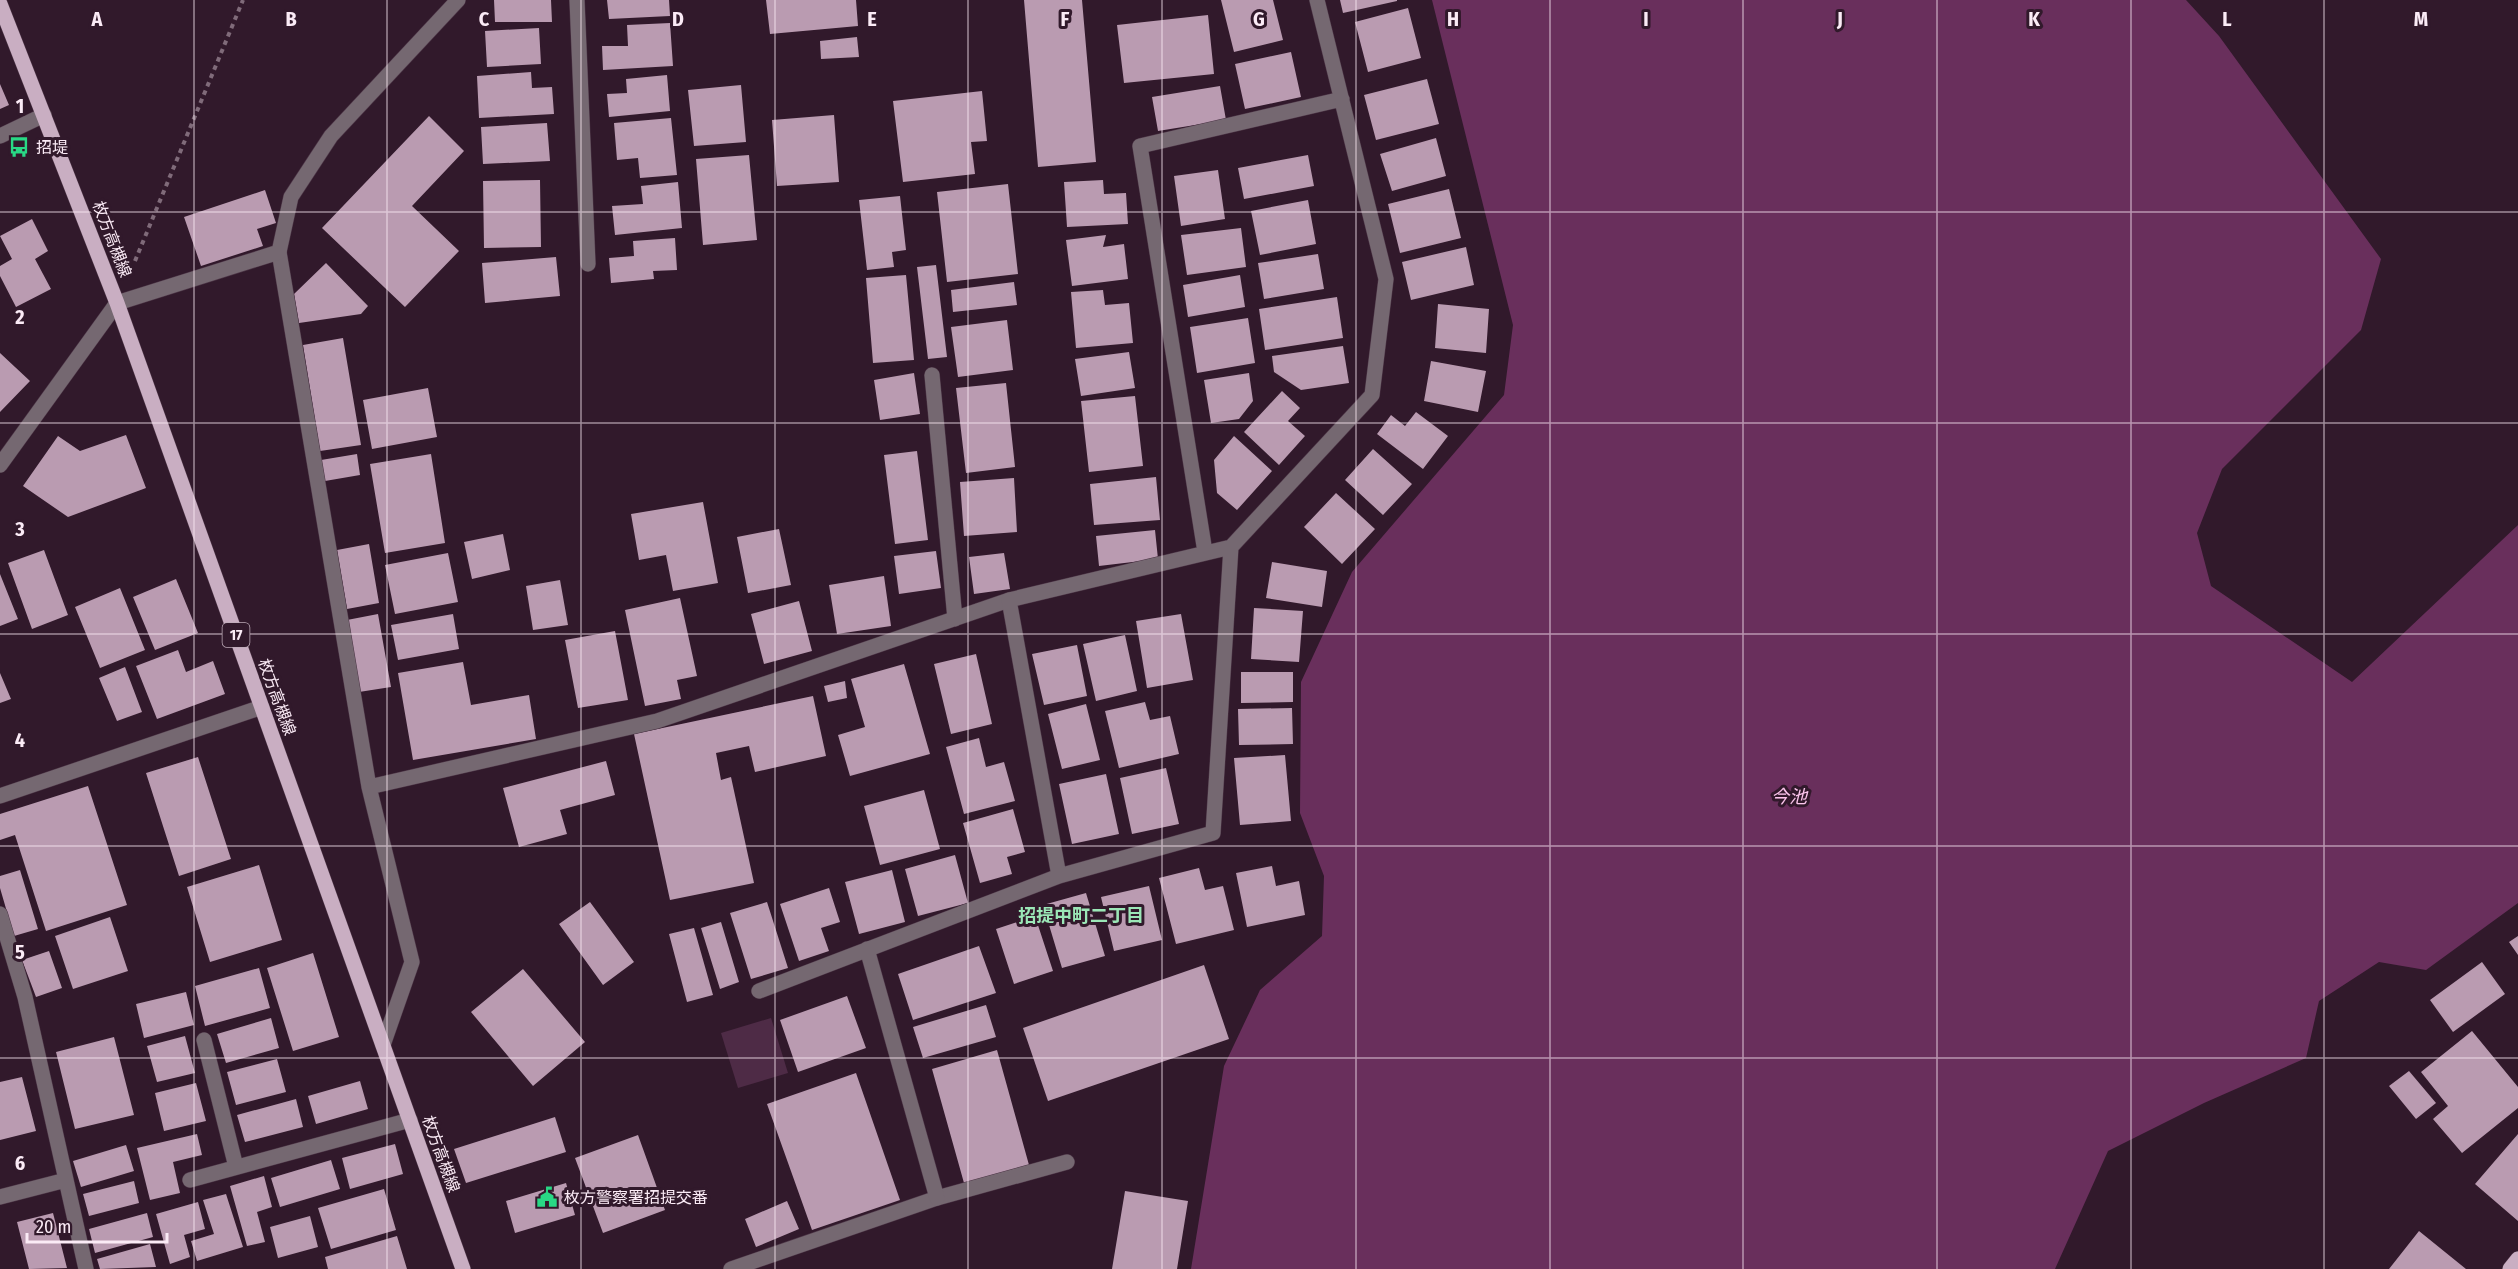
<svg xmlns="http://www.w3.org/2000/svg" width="2518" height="1269" viewBox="0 0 2518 1269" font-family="'Fira Sans Condensed','Noto Sans JP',sans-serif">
<rect width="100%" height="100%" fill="#31192b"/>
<path fill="#4e2b46" d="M771,1018L788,1073L738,1088L721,1033Z"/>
<path fill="#692f5c" d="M1432,0H2186L2219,36L2381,259L2361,330L2222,469L2197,533L2211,586L2352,682L2518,525V903L2426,970L2379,962L2319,1001L2306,1058L2204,1103L2108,1151L2055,1269H1191L1224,1066L1260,990L1322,936L1324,876L1300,813L1301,682L1352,572L1504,395L1513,325Z"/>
<path fill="#ba9bb1" d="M494,0H551L552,22H495Z
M607,0H669L670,16L609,19Z
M766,0H856L858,26L770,34Z
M1024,0H1082L1096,162L1038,167Z
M1221,0H1273L1283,40L1234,52Z
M1340,0H1397V1L1343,13Z
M1408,8L1421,58L1368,72L1355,22Z
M1208,15L1214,74L1124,83L1117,25Z
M670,23L673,66L603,70L602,46H628L627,25Z
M539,28L541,64L487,67L485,31Z
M857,37L859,57L821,59L820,41Z
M1291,52L1301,97L1245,109L1235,64Z
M531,72L532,88L552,87L554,114L479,118L477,76Z
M667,75L670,111L609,117L607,94L627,93L626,79Z
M1427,79L1439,124L1376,140L1364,95Z
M0,84L9,105L0,109Z
M741,85L746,142L694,146L688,90Z
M1220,86L1226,120L1158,131L1152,97Z
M982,91L987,141L971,142L975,174L903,182L893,101Z
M834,115L839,182L777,186L772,120Z
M429,116L464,151L412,206L459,251L405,307L322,228Z
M671,118L677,175L640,178L638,158L617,160L614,123Z
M547,123L550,161L483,164L481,127Z
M1436,138L1446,176L1392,191L1380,154Z
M749,155L757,240L703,245L696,159Z
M1308,155L1314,186L1244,199L1238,168Z
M1218,170L1225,219L1181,226L1174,176Z
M540,180L541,247L484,248L483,181Z
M1103,180L1104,194L1126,193L1128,224L1067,227L1064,182Z
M678,182L682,228L615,235L612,206L643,204L641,186Z
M1008,184L1018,274L947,282L937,192Z
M1449,189L1461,238L1400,253L1388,204Z
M265,190L276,223L257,229L263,246L201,266L184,217Z
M900,196L906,250L892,252L894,267L867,270L859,200Z
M1308,200L1316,244L1260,255L1251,211Z
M32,219L48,251L35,259L51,289L16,307L0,276V266L12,259L0,236Z
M1241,228L1246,267L1187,275L1181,235Z
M1106,235L1103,247L1124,244L1128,279L1072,286L1066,240Z
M675,238L677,270L653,271L654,279L611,283L609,258L634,256L633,241Z
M1466,247L1474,285L1411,300L1402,262Z
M1318,254L1324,289L1264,299L1258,263Z
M556,257L560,296L485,303L482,263Z
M326,263L368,306L361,314L299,323L294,294Z
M936,265L947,357L928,359L917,267Z
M906,275L914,360L873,363L866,278Z
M1240,275L1245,307L1188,317L1183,285Z
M1014,282L1017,305L953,312L951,290Z
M1103,290L1105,305L1129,303L1133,343L1076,348L1071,292Z
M1337,297L1343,338L1265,350L1259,309Z
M1438,304L1489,309L1486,353L1435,348Z
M1248,318L1255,363L1197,373L1190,327Z
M1007,320L1013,370L958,377L951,327Z
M343,338L361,445L320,451L303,345Z
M1343,346L1349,383L1301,390L1274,372L1272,356Z
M1129,352L1135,388L1081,396L1075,359Z
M0,353L30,381L0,412Z
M1431,361L1486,371L1478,412L1424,401Z
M914,373L920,414L880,420L874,380Z
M1249,373L1253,401L1239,419L1211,423L1204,380Z
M1006,383L1015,467L966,473L956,388Z
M428,388L437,437L372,449L363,400Z
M1282,391L1300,408L1288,421L1305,436L1279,465L1244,432Z
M1135,396L1143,466L1089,472L1081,401Z
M1416,412L1448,436L1423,469L1377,434L1391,415L1405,426Z
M126,435L146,488L68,517L23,486L58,436L80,451Z
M1234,436L1272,471L1237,510L1217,493L1214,460Z
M1373,449L1412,484L1383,515L1345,480Z
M917,451L928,540L895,544L884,455Z
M357,454L360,475L325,481L321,460Z
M431,454L445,543L385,553L370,464Z
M1156,477L1160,520L1094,525L1090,484Z
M1014,478L1017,532L964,536L960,482Z
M1336,493L1375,529L1342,564L1304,527Z
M703,502L718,583L673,591L666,555L639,560L631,514Z
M779,529L791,585L748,593L737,537Z
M1155,530L1158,559L1099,566L1096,536Z
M503,534L510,570L472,579L464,542Z
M369,544L379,603L347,609L337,550Z
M44,550L68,615L32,629L8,563Z
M936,551L941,588L899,594L894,556Z
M448,553L458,602L395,614L385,565Z
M1004,553L1010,589L974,594L969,557Z
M1272,562L1327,571L1322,607L1266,598Z
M0,574L18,619L0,626Z
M884,576L891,626L837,634L829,585Z
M176,579L198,633L155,650L133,597Z
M560,580L568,625L533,630L526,586Z
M120,588L145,650L100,668L75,607Z
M680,598L697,676L677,680L681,699L645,706L625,610Z
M799,601L812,651L764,664L751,614Z
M1254,608L1303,611L1299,662L1251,659Z
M378,614L391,687L359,692L347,620Z
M453,614L459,649L398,660L391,625Z
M1181,614L1193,680L1147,688L1136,621Z
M615,631L628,700L578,708L565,640Z
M1125,635L1137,691L1096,701L1083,644Z
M1077,645L1087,696L1044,705L1032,654Z
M178,650L186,672L213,661L225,694L157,719L136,666Z
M976,654L992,724L951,734L934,664Z
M463,662L471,705L529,695L536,739L413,760L398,673Z
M904,664L930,754L850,776L838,735L865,727L851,679Z
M125,667L142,712L117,721L99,678Z
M1241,672H1293V702L1241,703Z
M0,673L11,699L0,703Z
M845,681L847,698L828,702L824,686Z
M813,696L826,756L755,772L749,746L716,753L721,780L731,777L754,883L670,900L634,734Z
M1145,702L1150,720L1170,716L1179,754L1119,768L1105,711Z
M1086,704L1100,760L1062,769L1048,714Z
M1292,708L1293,744L1239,745L1238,709Z
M979,738L986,767L1004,762L1015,801L964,814L946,747Z
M1285,755L1291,821L1240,825L1234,758Z
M198,757L231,859L179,876L146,773Z
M606,761L615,795L560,810L567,834L519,847L503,788Z
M1166,768L1179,824L1132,834L1120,778Z
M1106,774L1119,834L1072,844L1059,784Z
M88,786L127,905L46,931L15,835L0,840V814Z
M924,790L940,849L880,865L864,806Z
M1013,809L1025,852L1007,857L1012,874L980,883L963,823Z
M955,855L968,903L918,916L905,869Z
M259,865L282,940L210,962L187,887Z
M1272,866L1276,886L1299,881L1305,915L1247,927L1236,873Z
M1199,868L1205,890L1223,886L1234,930L1176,944L1159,878Z
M20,870L38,929L14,936L0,888V876Z
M892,870L905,922L859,934L845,882Z
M1149,886L1162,940L1114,951L1101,897Z
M829,888L840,922L821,928L829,951L799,961L780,904Z
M1086,893L1105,956L1062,968L1043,905Z
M590,902L634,962L603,985L559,924Z
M767,902L788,968L751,979L730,913Z
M1035,916L1053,971L1014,984L996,929Z
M110,917L128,971L73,989L55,936Z
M721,922L739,982L720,989L701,928Z
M694,928L713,995L687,1002L669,934Z
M2518,936V955L2509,942Z
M979,946L996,993L913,1020L898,974Z
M49,951L62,988L36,997L22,960Z
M313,953L339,1037L293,1051L267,968Z
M2482,962L2505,994L2453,1032L2430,1000Z
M1204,965L1229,1039L1048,1101L1023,1028Z
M259,968L270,1008L205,1026L195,986Z
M523,969L585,1042L533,1086L471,1012Z
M186,992L194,1025L144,1038L136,1004Z
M847,996L866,1048L798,1072L780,1020Z
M986,1005L996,1037L923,1058L913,1027Z
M271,1018L279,1048L226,1063L217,1034Z
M2472,1031L2518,1087V1108L2462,1153L2433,1119L2448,1106L2421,1072Z
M185,1036L195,1073L157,1082L147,1046Z
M114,1037L134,1115L75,1129L56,1052Z
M997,1050L1029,1165L964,1183L932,1069Z
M277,1059L286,1092L236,1105L227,1072Z
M2409,1071L2436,1103L2416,1119L2389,1086Z
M856,1073L900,1200L812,1230L767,1104Z
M22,1077L36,1131L0,1140V1082Z
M360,1081L368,1109L316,1124L308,1096Z
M196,1083L206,1121L164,1131L155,1093Z
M296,1099L303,1127L245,1142L237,1115Z
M555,1117L566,1152L466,1183L454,1149Z
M197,1134L202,1155L173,1162L180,1193L150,1200L137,1148Z
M2518,1134V1221L2475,1184Z
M638,1135L665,1210L603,1233L575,1158Z
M395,1144L403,1174L350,1189L342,1158Z
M126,1145L134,1171L81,1187L73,1161Z
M331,1160L340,1189L280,1207L271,1178Z
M264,1176L272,1207L257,1212L265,1242L247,1246L230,1186Z
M134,1181L139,1203L89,1216L83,1194Z
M566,1183L575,1215L515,1233L506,1201Z
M384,1189L396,1230L331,1249L318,1208Z
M1125,1191L1188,1201L1177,1269H1112Z
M226,1194L243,1247L197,1261L191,1241L214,1234L203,1200Z
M787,1201L799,1229L756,1247L745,1219Z
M198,1202L205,1229L184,1235L190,1257L170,1264L156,1214Z
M53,1213L67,1268L29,1269L17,1222Z
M147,1213L153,1237L95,1253L89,1229Z
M310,1216L318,1247L278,1258L270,1227Z
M2419,1231L2466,1269H2389Z
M397,1236L407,1269H328L325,1257Z
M150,1244L156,1267L100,1269L97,1259Z"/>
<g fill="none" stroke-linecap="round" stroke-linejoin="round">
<g stroke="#4d3647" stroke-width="16">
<path id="lane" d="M577,0L588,264
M0,136L44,115
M279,252L369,787L412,962L383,1045
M932,375L955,619
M369,787L657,721L1009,600
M0,796L262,707
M0,914L25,997L86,1269
M204,1040L236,1167
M190,1180L410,1120
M0,1197L66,1180
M731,1269L937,1198L1067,1162"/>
</g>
<g stroke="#4d3647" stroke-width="16">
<path id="street" d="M0,465L117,303L279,252L291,197L331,136L458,0
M1205,552L1140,146L1342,99
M1059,876L1009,600L1231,547
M867,949L937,1198
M759,991L1059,876L1213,833L1231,547L1372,395L1386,279L1317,0"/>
</g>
<g stroke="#4d3647" stroke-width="16">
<path id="primary" d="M0,4L117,303L463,1269
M2510,1269L2518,1259"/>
</g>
<path stroke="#806b7a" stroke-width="4" stroke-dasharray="4.5 4.5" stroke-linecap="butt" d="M135,261L243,0"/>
<use href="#lane" stroke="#756871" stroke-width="15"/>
<use href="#street" stroke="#756871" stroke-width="15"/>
<use href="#primary" stroke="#c9aec2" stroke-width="15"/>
</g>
<path fill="none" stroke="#fbebf6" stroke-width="1.5" stroke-opacity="0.55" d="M194,0V1269M387,0V1269M581,0V1269M775,0V1269M968,0V1269M1162,0V1269M1356,0V1269M1550,0V1269M1743,0V1269M1937,0V1269M2131,0V1269M2324,0V1269M0,212H2518M0,423H2518M0,634H2518M0,846H2518M0,1058H2518"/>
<defs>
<g id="bus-bare" transform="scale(1.62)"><path d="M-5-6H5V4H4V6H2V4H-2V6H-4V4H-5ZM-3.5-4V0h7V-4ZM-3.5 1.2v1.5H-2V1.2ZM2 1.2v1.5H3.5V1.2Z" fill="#29d885" stroke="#31192b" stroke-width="2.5" paint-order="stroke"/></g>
<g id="civic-bare" transform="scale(1.62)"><path d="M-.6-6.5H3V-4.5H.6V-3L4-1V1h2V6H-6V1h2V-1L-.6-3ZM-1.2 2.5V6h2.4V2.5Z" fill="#29d885" stroke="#31192b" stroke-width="2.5" paint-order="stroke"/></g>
</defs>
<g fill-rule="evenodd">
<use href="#bus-bare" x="19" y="147"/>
<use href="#civic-bare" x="547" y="1197"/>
</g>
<g text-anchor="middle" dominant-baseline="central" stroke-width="6" stroke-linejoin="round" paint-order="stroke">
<rect fill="#31192b" stroke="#beacb9" stroke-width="1.5" x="222.5" y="623" width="27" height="24" rx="4.5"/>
<g font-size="15" font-weight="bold" fill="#fbebf6">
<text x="236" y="635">17</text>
</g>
<g font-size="16" fill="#fbebf6" stroke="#31192b" text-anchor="start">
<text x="36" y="147">招堤</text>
<text x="564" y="1197">枚方警察署招提交番</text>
</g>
<g font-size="16" fill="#fbebf6" stroke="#31192b">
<text transform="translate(112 239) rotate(69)">枚方高槻線</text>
<text transform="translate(277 697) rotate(70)">枚方高槻線</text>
<text transform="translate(441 1154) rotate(70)">枚方高槻線</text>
</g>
<g font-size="18" font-style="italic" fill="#fcc5ed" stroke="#31192b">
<text x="1789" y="797">今池</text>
</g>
<g font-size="18" font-weight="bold" fill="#9be7b7" stroke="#31192b">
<text x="1081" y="916">招提中町二丁目</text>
</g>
</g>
<g font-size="20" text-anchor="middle" font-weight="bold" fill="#fbebf6" stroke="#31192b" stroke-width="6" stroke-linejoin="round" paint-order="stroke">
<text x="97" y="26">A</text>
<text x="291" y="26">B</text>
<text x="484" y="26">C</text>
<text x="678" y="26">D</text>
<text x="872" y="26">E</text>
<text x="1065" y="26">F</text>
<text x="1259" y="26">G</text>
<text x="1453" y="26">H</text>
<text x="1646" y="26">I</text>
<text x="1840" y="26">J</text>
<text x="2034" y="26">K</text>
<text x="2227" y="26">L</text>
<text x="2421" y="26">M</text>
<text x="20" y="113">1</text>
<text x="20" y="324">2</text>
<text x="20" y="536">3</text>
<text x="20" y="747">4</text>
<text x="20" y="959">5</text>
<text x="20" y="1170">6</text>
</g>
<path d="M27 1233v9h140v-9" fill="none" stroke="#fbebf6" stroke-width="3"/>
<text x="36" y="1233" font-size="18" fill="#fbebf6" stroke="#31192b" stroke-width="4.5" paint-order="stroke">20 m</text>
</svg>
